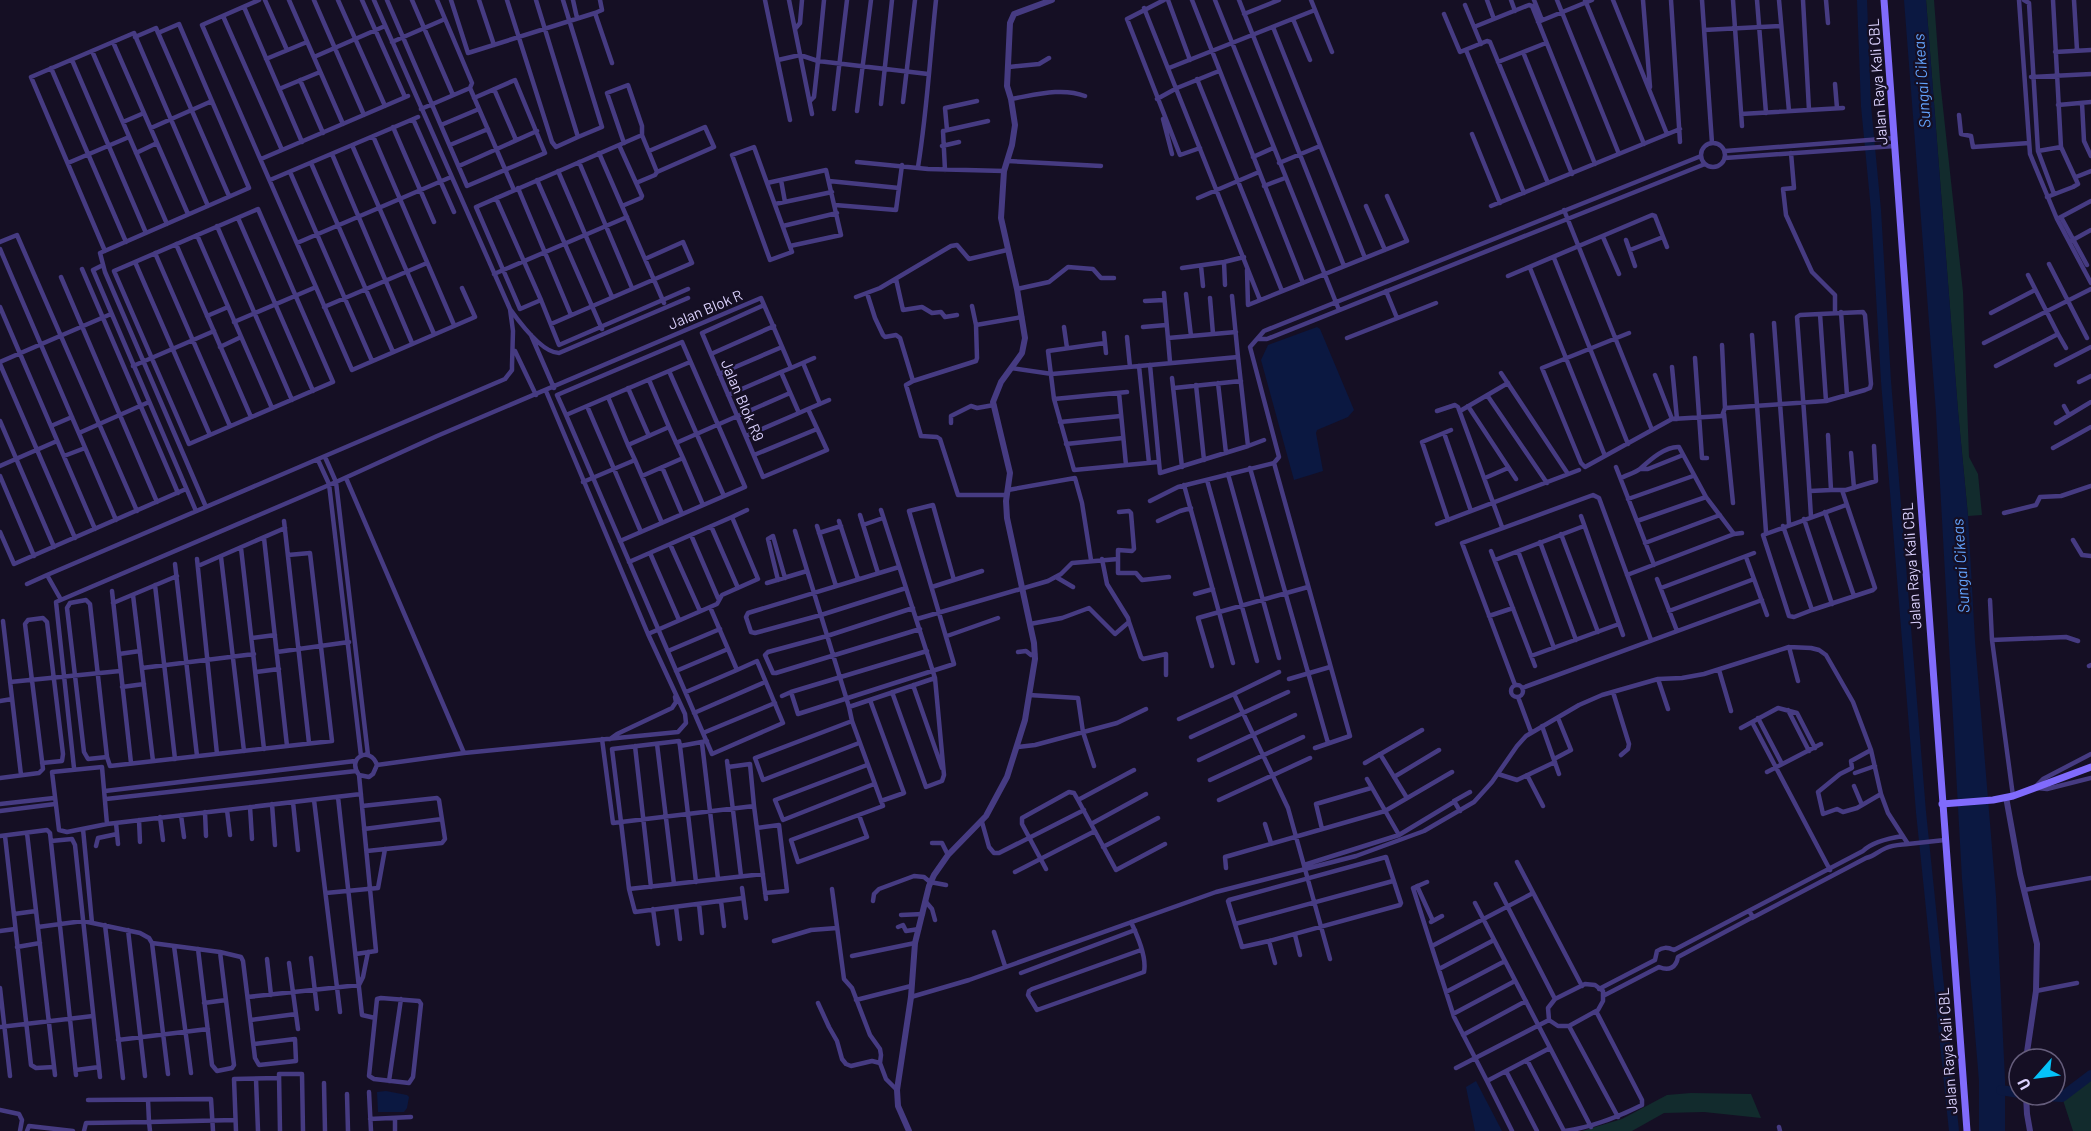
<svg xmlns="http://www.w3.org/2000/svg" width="2091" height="1131" viewBox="0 0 2091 1131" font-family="Barlow,sans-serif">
<rect width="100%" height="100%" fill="#150f24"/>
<path fill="#122b2d" d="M1926,0H1934L1940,80L1963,292L1969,457L1978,474L1982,515L1968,516L1958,412Z
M2091,1075V1131H2073L2062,1097Z
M1691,1093L1751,1094L1761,1118L1704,1112L1664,1113L1632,1131H1582L1622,1119L1667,1095Z"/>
<path fill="#0b1841" d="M1904,0H1926L1958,410L1968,516L1975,641L1996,896L2005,1079V1131H1979V1081L1962,879L1936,412Z
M1317,327L1320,329L1354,410L1348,417L1317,430L1316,433L1323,471L1294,480L1261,360L1268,345Z
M1476,1081L1502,1131H1475L1466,1087Z
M386,1091L407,1095L409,1097L407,1108L404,1112H378L377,1092Z"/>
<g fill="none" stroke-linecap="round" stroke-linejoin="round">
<path stroke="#0b1841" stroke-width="10" d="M1862,0L1866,106L1876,210L1886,381L1913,714L1921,812L1954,1131
M2001,1090L2019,1093
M2031,1095L2062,1097L2091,1075"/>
<path stroke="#463b82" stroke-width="4.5" d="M259,0L202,25L352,370L475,317L462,288
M265,0L287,50
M289,0L343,124
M314,0L364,115
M338,0L385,106
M362,0L405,97
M374,0L510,309
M387,0L467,186L545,153L515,80L474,98
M412,0L453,95
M437,0L472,83L470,88L514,190
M451,0L468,53L595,13L612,63
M479,0L494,45
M507,0L552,142L556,147L578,137L536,0
M563,0L602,127L578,137
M573,0L577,18
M765,0L790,120
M789,0L812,114
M824,0L818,61L928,74
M1164,0L1127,19L1180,155L1200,148
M1168,0L1190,60
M1192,0L1303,283
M1215,0L1339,310
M1239,0L1344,266
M1311,0L1332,52
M1487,0L1494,19
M1511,0L1515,11
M1534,0L1542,20
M1557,0L1619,154
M1585,0L1644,144
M1613,0L1667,134
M1643,0L1650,87
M1671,0L1680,142
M1702,0L1712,143
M1733,0L1742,126
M1757,0L1766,113
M1779,0L1789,111
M1803,0L1809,110
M1826,0L1828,23
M2019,0L2030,154L2057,219L2091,283
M2024,0L2029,3L2038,151L2054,194
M2074,0L2077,50
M1465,5L1481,44
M244,7L302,142
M1144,8L1260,300
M595,13L602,10L600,0
M1244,14L1279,0
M1444,14L1460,52L1487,41L1490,42L1548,183
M223,16L282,150
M1293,19L1310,60
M1538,22L1592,0
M1273,27L1365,258
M1474,27L1529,5L1532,6L1595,164
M795,29L800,23L802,0
M1704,30L1781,26
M158,33L179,24L249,188L100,253L105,272L206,507
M135,37L156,28L229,196
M113,42L188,214
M392,42L445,19
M1466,50L1524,193
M92,51L167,224
M1523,52L1572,174
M2055,52L2091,50
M314,57L385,26
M266,59L307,42
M72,60L146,233
M778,60L800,55L818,61L814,97L810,101
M1498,62L1546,43
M1009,67L1039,64L1049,58
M51,68L126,242
M1169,68L1315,10
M2031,77L2091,74
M1197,79L1282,291
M300,80L323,133
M1835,84L1837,108
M279,89L320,72
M494,89L516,140
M1011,99C1035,95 1062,87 1085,96
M1157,99L1177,88L1219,71
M903,102L915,0
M2082,103L2084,141L2091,156
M881,104L892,0
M2058,105L2091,102
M421,109L470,88
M834,109L847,0
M857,111L871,0
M1741,114L1843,108
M1959,115L1961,134L1971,136L1973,147L2029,143
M413,119L454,212
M1163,119L1172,154
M123,122L144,113
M441,125L479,109
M393,127L434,222
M151,128L212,101
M947,130L945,108L977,101
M1472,134L1500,203
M373,136L454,325
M1701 155a12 12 0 1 1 24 0a12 12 0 1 1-24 0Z
M624,143L607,93L628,85L642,126V135L657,172L655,175L636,183
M352,145L434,334
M450,145L488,129
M619,145L642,196L641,198L622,206
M942,146L959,142
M754,147L792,252L770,260L732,155Z
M649,151L705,127L714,147L657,172
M1725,151L1895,138
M2038,151L2061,147
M136,153L157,143
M599,153L664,303
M1791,153L1794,188L1783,189L1786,215L1812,272L1835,295V313
M332,154L412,343
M1253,157L1273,148
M1725,158L1895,146
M261,159L408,96
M1008,161L1101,166
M579,162L632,288
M857,162L928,169L1004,171
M68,163L129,137
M311,163L393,352
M1279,163L1320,146
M459,166L537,131
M918,167C927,112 930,56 936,0
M945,170L943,131L988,121
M558,171L612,297
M290,172L372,361
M2076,177L2091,171
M270,180L418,117
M537,180L602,329
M781,180L785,202
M829,181L899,188
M767,183L826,170L841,235L790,246
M1264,186L1285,178
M518,188L571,315
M2047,197L2073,187L2078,184L2061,147L2053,0
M496,198L541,300L559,345L688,289
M1198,198L1259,172
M775,204L832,192
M835,205L896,210L902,165
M1366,206L1385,250
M1491,206L1680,129
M258,209L333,382L189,444L114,271Z
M1564,210L1652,430
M2061,217L2087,265
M238,218L313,391
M2059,218L2091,201
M217,226L292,400
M783,226L837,213
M197,235L272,408
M1603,237L1619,274
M1626,240L1635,266
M2071,241L2091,230
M0,242L17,235L137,511
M297,243L451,177
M176,244L251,417
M0,249L116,520
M1630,250L1663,237
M105,251L31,77L134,33L208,206
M155,253L230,426
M1554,258L1628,444
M135,262L210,435
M1224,262L1225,285
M2049,264L2087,338
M103,265L93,270L196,511
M1201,266L1203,286
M1182,268L1224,262L1244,257
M1530,268L1605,456
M82,269L178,493
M1247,270L1248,305L1407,241L1387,196
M494,274L627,217
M1508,276L1652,215L1655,216L1667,247
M61,277L157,502
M896,279L903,310L922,307L932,313L941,312L945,317L957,315
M1017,289L1049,282L1068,267L1093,269L1101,278H1114
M1386,291L1397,318
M867,293L875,318L883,335L885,337L896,335L900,338L913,381
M1164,293L1170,362
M1186,294L1191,336
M1232,296L1238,357
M856,297L880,288L951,246L957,245L969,259L1007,250
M1210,298L1213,334
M541,300L520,309L476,207L642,135
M1145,301L1164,300
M972,306L976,325
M0,307L95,529
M324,307L427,263
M1841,312L1847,395
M1991,313L2035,290
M1820,314L1863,312L1865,315L1871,384L1870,388L1865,390L1826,401
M207,316L228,307
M234,322L316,287
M1774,323L1789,524
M551,324L692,263L683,242L645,259
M1064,327L1067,348
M1143,327L1166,325
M1104,333L1106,353
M1629,333L1542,368L1581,463L1585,467L1672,419L1722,416L1725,408L1722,345
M2058,334L2066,348
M531,335L554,388
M1752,335L1766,532
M1127,337L1130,367
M1168,338L1236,332
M1347,338L1436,303
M1258,339H1267L1705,164
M1105,343L1048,351L1054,399L1074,470L1158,462
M1984,343L2091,289
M220,347L241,337
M515,351L536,395
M711,354L774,326
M1695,358L1702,458H1707
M0,362L111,314
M803,363L820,404
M0,364L75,538
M2056,365L2091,347
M133,366L214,331
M1139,366L1149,463
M1996,366L2058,334L2028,275
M1672,367L1677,419
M791,368L814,358
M1011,368L1052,374L1238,357L1248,446L1160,473L1150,365
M669,371L724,496
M1501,373L1568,474
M719,374L782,347
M1655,375L1672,419
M1172,378L1182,467
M649,380L669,427
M2079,382L2091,376
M1218,383L1226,453
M1196,385L1204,460
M628,388L649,436
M1174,388L1241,381
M1119,393L1126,465
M728,395L781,372
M1487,395L1547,483
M1054,399L1127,392
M587,406L641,532
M1468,406L1516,479
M2064,406L2069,415
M1725,408L1826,401L1820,314L1800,315L1797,317C1802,384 1807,450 1811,517
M808,409L829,400
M1437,411L1455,405L1458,407L1502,527
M1460,411L1508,383
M1724,414L1733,503
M566,415L608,397
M0,421L54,547
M1060,422L1121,416
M951,423V416L971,406L977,408L994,405
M2056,423L2091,402
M51,426L72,417
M79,433L149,402
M1444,433L1471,511
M746,436L799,413
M676,443L790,393
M1066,444L1123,438
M628,445L608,397L690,362
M1248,446L1264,440
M2053,448L2091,427
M1851,453L1854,488
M754,455L817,429
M64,456L85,448
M318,460L329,484L361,756
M635,460L628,445L669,427L683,458
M1274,463L1350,736L1315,748
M0,466L57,441
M662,467L682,514
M1616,467L1654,565
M1250,468L1328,743
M1640,469H1648L1683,455
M1228,474L1279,658
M0,476L34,556
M642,476L683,458L703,505
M346,478L464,753
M1485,478L1508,468
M1621,478C1626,475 1635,473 1640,469C1649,461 1665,446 1679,447L1706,497L1734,534
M1207,480L1257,661
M583,482L635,460L662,523
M1184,485L1233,663
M1008,490L1075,478L1082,503L1091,560
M1831,490H1846L1876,481L1874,446
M1810,491L1831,490L1828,435
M1007,495H958L940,439L937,437L921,436L906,385L913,381L976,361L977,358L976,325L1022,317
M1628,499L1693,476
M1150,501L1178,487L1274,463L1279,457L1250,347L1264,331L1701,156
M881,510L935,678L944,775L942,781L926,787L892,692
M1825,512L1854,596
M2004,513L2036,505L2040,497L2061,496L2091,486
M860,515L878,573
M1581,516L1623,635
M1804,519L1832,604
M1448,520L1422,442L1451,430
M284,521L309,743
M839,521L858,579
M1158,521L1180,511L1191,508
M1637,521L1706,497
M1437,524L1579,470
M863,525L883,518
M711,526L738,588
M817,526L836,586
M1783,526L1812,610L1873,590L1875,588L1842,490
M795,531L849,707L852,721L883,806L791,840L798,862L867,837L859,815
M0,532L14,564L186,489
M819,533L841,526
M1561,534L1598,632
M691,535L718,598
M264,538L287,746
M2073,540L2082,555L2091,556
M620,541L745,487L682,342L557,395L566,415L712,754L783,723L757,661L737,670L710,607
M1540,542L1576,640
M1645,543L1720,515
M670,544L700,611
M241,548L264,749
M1491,551L1535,666
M1518,551L1554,648
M650,553L679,620
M221,557L244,751
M1746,557L1767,615
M197,559L217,754
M1118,559V573H1136L1142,580L1169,577
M1495,560L1584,526
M629,562L732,517
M175,564L197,756
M198,566L285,528
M899,567L748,613L746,617L751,632L755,633L821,615L906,588
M47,575L505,379L512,370V365L513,331L510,309C520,323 542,353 559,353L688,298
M1627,575L1734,534L1742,533
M1056,577L1073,587
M1657,579L1677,631
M778,580L768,539L773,536L785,578
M767,583L807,571
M27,584L47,575L60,598
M155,585L175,759
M932,587L982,571
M1661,588L1754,553
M112,591L131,763
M1195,594L1213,589
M133,595L153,761
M1990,600L1992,640L2013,796
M113,603L177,576
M913,608L827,636L768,652L765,655L773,673H776L920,629
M1812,610L1794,617L1789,616L1763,535L1846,505
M1669,611L1754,579
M1489,616L1513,608
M917,619L1048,581L1061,574L1072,563L1118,559V550L1132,551L1134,549L1131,513L1129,511L1119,512
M3,621L21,775
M1129,622L1141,657L1143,659L1166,654V675
M1030,624L1062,618L1089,608L1115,634L1129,622L1128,618L1107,584L1102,559
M648,634L717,604L722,595L758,579L732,517L747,510
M947,636L998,618
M252,638L275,635
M1992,640L2066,637L2078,641
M1789,647L1798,681
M668,651L720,629
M927,651L791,692L798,714L954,664L909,511L933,505L954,580
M277,652L349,642
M1018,652L1026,651L1031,655L1035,654
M119,654L140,651
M1531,656L1619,624
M1212,666L1198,618L1308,587
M2089,666L2091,665
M142,668L254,654
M1719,670L1731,711
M676,671L728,649
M256,672L279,669
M1279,672L1234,694L1288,808L1330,959
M1289,679L1330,667
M1658,679L1668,709
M10,682L120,671
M1511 691a6 6 0 1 1 12 0a6 6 0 1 1-12 0Z
M913,685L942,768
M1515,685L1462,543L1593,495L1599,498L1651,640
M122,687L144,684
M1522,688L1762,600
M686,692L737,670
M1613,692L1629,744L1628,749L1621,755
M1029,695L1078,698L1083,732L1094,766
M782,696L791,692
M1518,697L1531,732
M870,700L904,793L881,801
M0,701L12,699
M849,707L935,678
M1788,710L1809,751
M694,713L765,682
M1758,718L1782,764
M1179,719L1234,694
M852,721L755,758L763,780L859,743
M1752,722L1830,870
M1542,726L1559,774
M1741,728L1778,708L1797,713L1815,748
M703,733L775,703
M1191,737L1288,692
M602,739L613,823L621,822L629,889L635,912L743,898
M610,739L617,734L672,708L676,702L675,697
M707,741L680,746L679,741L612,749L621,822L754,806L766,899
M702,743L718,879
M657,744L674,884
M635,746L651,887
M680,746L696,882
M1018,747L1035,745L1117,723L1146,709
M1871,750L1851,761L1852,768L1840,774L1818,792L1823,814L1837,809L1843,812L1857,808L1881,794
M1380,754L1407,798
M368,755L336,482L437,436L761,298C771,321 781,344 791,368L781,372L799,413L808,409L827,450L763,477L702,333L764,305
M107,757L88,759L84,752L67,608L70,603L86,600L90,604L107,757L110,766L332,741L310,553L288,555
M1554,759L1571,750L1558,718
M1199,760L1295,715
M727,761L741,876
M1365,763L1422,730
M377,765L464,753L678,732L686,723L685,714L648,634L546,391
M867,765L775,800L783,820L874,784
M102,767L107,824L67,832L59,830L52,772Z
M728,767L750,764L754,806
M74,768L56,602L336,482L325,457
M1767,772L1821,744
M1855,773L1875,766
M1498,774L1517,780L1555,762
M1527,775L1543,806
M1394,777L1439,750
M0,778L39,773L43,769L25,624L28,620L43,618L47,622L63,754L62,761L42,763
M1367,779L1399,835
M1210,780L1303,737
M1854,786L1862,805
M2036,786L2043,779L2091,754
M2037,788L2047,789L2091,778
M105,791L355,761
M338,797L362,1015L375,1018
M106,799L356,771
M314,800L340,1012
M1078,800L1134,770
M1219,800L1310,758
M293,802L298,850
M0,804L54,798
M272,804L275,845
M362,806L437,798L439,800L445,839L442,843L367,851
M250,807L252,839
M227,810L230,835
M0,811L55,804
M1460,811L1454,801L1470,792
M205,812L206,836
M181,815L184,837
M160,817L163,840
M139,820L140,842
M982,822L989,847L994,853H999L1084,810
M116,823L118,844
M107,824L361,794
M1091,824L1146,794
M1265,824L1271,843
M757,828L779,825L787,891L765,893
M83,829L92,923
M364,829L442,819
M1322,829L1316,804L1371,788
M27,833L55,1075
M0,836L47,830L50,833L76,1075
M5,836L31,1065L36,1068L54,1067
M51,841L72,839L75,845L100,1077
M932,843H942L948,855
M96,846L98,838L117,834
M1103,847L1158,818
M1386,857L1401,903L1400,905L1269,941L1242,947L1228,901L1229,900Z
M1517,862L1582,986
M1304,865L1399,835L1452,803
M1226,868L1225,857L1385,811L1452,772
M1046,869L1022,824V818L1069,792L1074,793L1078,800L1116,870L1165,844
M1015,872L1095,831
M1427,882L1413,888L1454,1017L1487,1081
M1496,884L1555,999
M1417,886L1433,921
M742,888L746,918
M629,889L763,874
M832,889L844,979L852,988L870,1035L880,1049L881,1055L880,1063L886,1079L897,1090
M2024,890L2091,878
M326,893L378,888L385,849
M721,901L724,926
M873,901L874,894L879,889L914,876L924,877L930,882L946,885
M926,902L932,909L935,920
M1475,903L1591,1127
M699,904L702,933
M676,907L680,939
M653,909L658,944
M14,914L36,911
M901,915L923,914
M1752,918L1866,858C1875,856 1878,851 1886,848C1893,845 1900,845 1908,844
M1131,922C1137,935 1147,957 1144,972L1037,1010L1028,995L1029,991L1032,989L1141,950
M1431,922L1442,916
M1235,924L1393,881
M105,925L123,1078
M38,927L83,921L140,933L149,938L152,943L168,1074
M898,927L903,925L906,931L919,929
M128,930L145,1076
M0,931L15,929
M994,932L1005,966
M1295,935L1300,955
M774,941L811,930L837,928
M1269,941L1275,963
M152,943L220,952L241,957L243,961L255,1058L259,1065L296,1061L295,1039L254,1044
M174,946L191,1073
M1432,946L1533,893
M17,947L40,943
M198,949L212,1065L217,1071L232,1068L234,1065L220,952
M356,954L376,951L359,775C346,758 370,745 377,765L373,774L369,777L359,775
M852,956L915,943
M311,958L317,1009
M267,959L271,995
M289,963L298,1029
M1439,969L1494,940
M1021,973L1135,930
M1585,984L1595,985L1603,991V1001L1598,1010L1569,1026H1558L1549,1020L1548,1008L1555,999Z
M0,988L10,1076
M1599,989L1655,960L1657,951C1663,947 1667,947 1674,950L1863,851C1872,842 1890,838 1903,836
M2036,991L2077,983
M1446,992L1505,961
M1603,996L1659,967C1669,971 1676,968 1678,957L1753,917L1749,911
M248,997L359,985L363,977L368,952
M911,997L969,980L1216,892L1356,856L1424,831L1474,802L1492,782L1517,746L1526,736L1579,705L1602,695L1658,679L1682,678L1704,674L1789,647L1811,648L1819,650L1826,655L1853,702L1871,750L1881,794L1888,813L1908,844L1945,840
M381,998L419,1001L421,1004L413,1077L409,1083L374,1079L369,1076L377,999Z
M856,1000L911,986
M204,1003L226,1000
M818,1003L829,1027L837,1041L842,1059L846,1064L851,1066L872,1061L880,1063
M1453,1014L1515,981
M251,1020L296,1014
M1569,1026L1618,1117
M0,1027L93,1016
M1463,1035L1526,1001
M118,1040L208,1029
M1527,1060L1564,1131
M1456,1068L1549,1020
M76,1070L99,1067
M1506,1071L1537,1131
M256,1079L258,1131
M389,1081L401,999
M324,1083L325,1131
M369,1092L371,1131
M347,1094L348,1131
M88,1100L211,1099L213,1131
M0,1110L19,1114L22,1120L20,1131
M395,1118V1131
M370,1119L411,1117
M1779,1127L1780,1131
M27,1131L29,1126L73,1131
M84,1131L86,1123L149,1122L148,1100
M150,1131L149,1122L235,1120
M236,1131L234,1079L279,1078
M280,1131L279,1074H302L303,1131
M1512,1131L1487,1081L1550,1048
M1565,1131C1593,1127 1616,1118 1642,1105V1100L1596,1011"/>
<path stroke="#463b82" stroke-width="6" d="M2006,797L2020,874L2037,944L2036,991L2026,1059
M2026,1095L2027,1114L2030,1131
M909,1131L898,1106L897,1090L911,997L915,943L929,886L934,875L948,855L986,816L1007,777L1025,720L1035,659L1034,643L1007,518L1006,501L1010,473L993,402L1001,382L1022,353L1025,338L1017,289L1001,218L1004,171L1012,145L1015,125L1011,99L1007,86L1010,23L1014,14L1052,0"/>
<path stroke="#806bfc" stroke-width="7" d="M1884,0L1967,1131
M1942,804L1993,800L2013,796L2091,767"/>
</g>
<g text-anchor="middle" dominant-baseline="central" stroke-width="4.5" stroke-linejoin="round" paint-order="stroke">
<g font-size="15" fill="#dcd2fe" stroke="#150f24">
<text transform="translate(1877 82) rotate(-94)">Jalan Raya Kali CBL</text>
<text transform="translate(705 309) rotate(-23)">Jalan Blok R</text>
<text transform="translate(743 400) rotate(67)">Jalan Blok R9</text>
<text transform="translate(1911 566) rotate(-94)">Jalan Raya Kali CBL</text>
<text transform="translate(1947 1051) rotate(-94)">Jalan Raya Kali CBL</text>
</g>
<g font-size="16" font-style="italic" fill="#62a2fc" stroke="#150f24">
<text transform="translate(1921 81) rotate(-94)">Sungai Cikeas</text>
<text transform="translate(1960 566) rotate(-94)">Sungai Cikeas</text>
</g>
</g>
<g transform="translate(2037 1077) rotate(242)"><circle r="28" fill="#150f24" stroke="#655d7b" stroke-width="1.5"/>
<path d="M0-4.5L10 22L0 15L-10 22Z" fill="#05c2f8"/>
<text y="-9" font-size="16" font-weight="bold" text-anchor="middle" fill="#dcd2fe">U</text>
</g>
</svg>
